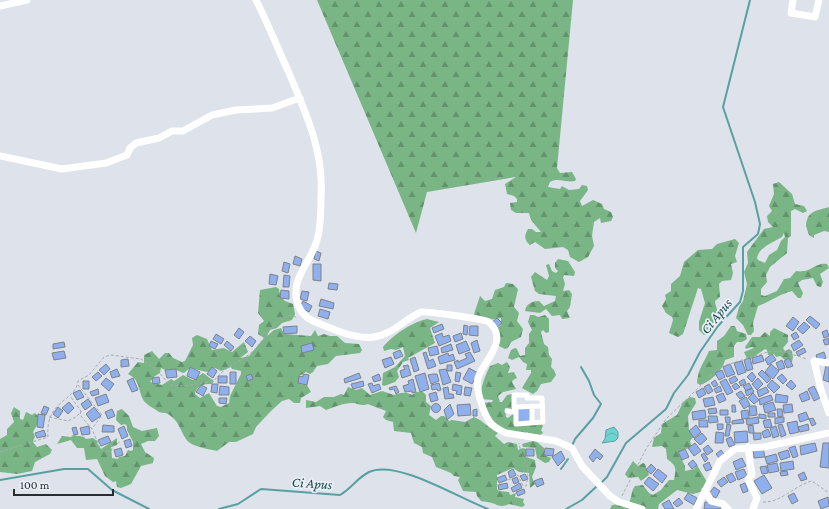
<svg xmlns="http://www.w3.org/2000/svg" width="829" height="509" viewBox="0 0 829 509" font-family="'Crimson Pro',serif">
<defs>
<pattern id="forest-firs" width="22" height="20" patternUnits="userSpaceOnUse"><rect width="22" height="20" fill="#79b585"/><path d="M5 1l3.5 6h-7zM16 11l3.5 6h-7z" fill="#63936d"/></pattern>
<pattern id="water-waves" width="16" height="10" patternUnits="userSpaceOnUse"><rect width="16" height="10" fill="#6ed2d2"/><path d="M0 5q4-4 8 0t8 0" fill="none" stroke="#5fb4b5"/></pattern>
</defs>
<rect width="100%" height="100%" fill="#dde2eb"/>
<path fill="url(#forest-firs)" fill-rule="evenodd" d="M317,0H573L557,168L560,173L572,172L576,179L575,181C566,183 558,177 550,182L548,187L560,189L562,186L569,190L579,189L582,185L587,186L588,190L580,201L582,206L593,200L602,204L604,209L611,212L613,217L611,221L601,223L600,218L594,222L592,236L594,246L588,257L579,262L570,257L568,250L563,247L545,249L535,242L530,245C524,240 524,236 528,229H532L536,232H541L531,220L529,213H516L511,210L510,203L517,202V199L514,196L507,194L505,184L516,177L427,192L416,233Z
M779,182L792,194L795,204L804,206L807,211L803,213L795,209L791,211V236L788,238L787,253L770,267L766,275L767,282L761,289V295L765,296L777,291L784,279L790,278L796,271C798,271 800,272 803,271C811,271 817,262 827,264L829,268L820,274L823,282L821,287L817,286L813,278L802,280L798,283L803,293L801,298H798L792,291C779,294 770,302 758,306L753,323L754,331L751,335H748L743,325L736,318L739,307L743,301L747,284L744,272L748,263L747,252L764,229L773,227L768,222L767,216L772,211L769,206L774,194L773,184ZM784,233L785,237L781,241L777,250L769,255L765,263L758,260L757,258C759,247 774,242 782,237Z
M829,207V232L824,231L814,235V238L809,235L806,226C807,210 817,211 829,207Z
M735,239L739,243L735,256L737,262L731,264L733,273L731,280L722,281L719,284L720,297L715,301C715,305 717,307 717,311C717,316 710,334 704,335L699,330V322L705,303L701,289L698,288L683,334L678,337L669,333L673,320L672,317L666,313L662,306L666,299L665,295L671,291V284L680,276L684,262L698,250L712,249L717,244Z
M558,259L568,261L575,272L574,276L564,275L563,277L565,284L563,291L569,290L572,294L570,307L567,311L570,318L562,319L560,315L552,316L546,309L540,313L525,311C526,304 532,301 539,301L544,306L555,301L556,296L539,294L535,291L531,277L535,272L547,280L549,276L546,265L549,264L552,271L556,273L558,271L555,268V263Z
M506,283L513,284L518,289L514,307L519,313L517,321L523,329L521,337L511,342L508,348L505,349L499,346L496,329L501,325V318L489,320L475,317L474,314L480,296L485,301L492,299L495,290L504,287Z
M276,287L279,289L280,296L285,301L293,304L295,314L292,320L282,323L277,328L270,330L267,336L274,330L281,328L284,334L311,336L315,330L318,336L324,334L330,336H337L345,343L359,344L362,350L360,353L336,356L328,364L317,366L313,372L310,374L306,372L299,376L300,384L307,385L311,392L301,398L300,403H294L289,399L282,401L271,411L256,427L253,434L236,442H229L217,451C209,449 191,447 186,439C180,430 179,421 168,414C165,412 162,413 159,412C155,409 147,405 144,401C138,392 141,380 128,374L138,362L144,363V355L152,351L159,359L165,353H169L173,358L182,362L185,361L193,345L192,338L197,335L207,339L212,350L224,348L232,352L244,342L248,352L240,358L249,356L264,338L258,334L259,325L264,321L258,313L260,290ZM231,367L232,369L241,371V374L230,396L229,403L221,407L217,406L209,393L200,398L195,394C197,385 203,384 212,384L214,381L203,373L193,380L183,375L174,381L171,379L162,385L150,382L155,376L160,373L161,368L165,370C178,368 174,370 184,373L190,368L207,372L215,368L221,371Z
M530,315H534L538,317L545,315L549,319V332L546,333L543,330L541,332L544,344L548,347L549,355L552,359L551,367L554,370L556,375L551,382L541,384L537,391L533,394L522,388L531,373V370H526L527,364L523,362L519,357L512,360L508,358L511,350L515,348L517,349L520,356L525,355V348L529,343V334L532,330L528,322Z
M427,319L439,322L430,328L435,343L408,358L409,360L403,362L397,371L399,377L395,382L384,386L382,385L383,373L395,367L405,356L403,347L396,350L391,349L384,351L383,347C393,335 412,322 427,319Z
M731,326H735L737,331L746,334L747,339L742,342H737L734,346V357L725,360C723,370 710,382 700,385L697,383C698,368 704,363 709,351L717,350V341L724,336Z
M774,328L788,335V342L783,348L785,351L789,349L792,351L793,357L792,362L789,363L780,356L776,357L774,354L768,355L767,350L765,349L749,360L747,359L744,352L754,348L752,347L746,349L745,347L752,337H760L765,332L770,336V332Z
M507,362L510,367L508,373L514,372L517,378L513,380L512,382L516,389L503,392L498,396L500,402H502L507,395L512,394V409L505,408L506,417L508,418L513,414L522,425L542,424L543,426L541,430L543,433L540,435L528,433V432L526,433L499,432L495,436L504,444L508,442L517,444L518,450L523,448L526,449V457L535,460L536,467L532,477L535,484L530,488L529,473L519,472L513,468L497,475V489L499,491L509,492L510,495L516,493L515,497L524,499L523,502L525,505L522,507L509,504C499,509 497,503 487,502C485,501 483,502 481,501L477,496L476,492L463,491L458,480L460,477L454,476L451,473L436,467L432,457L423,453L422,447L414,443L411,433L394,431L393,422L386,420L383,417L386,411C384,410 372,406 368,404C361,407 358,403 352,403C342,403 335,407 326,410L320,406L306,408V400L316,402L324,397H334L341,394L344,395L348,387L356,390L362,388L370,395L382,391L394,395C399,393 406,391 412,395L416,392H423L426,395V402L431,406L429,415L436,420L441,416H444L449,421L452,420L465,422L474,417L480,420L490,428L492,419L483,403L492,402L493,400L480,399C481,386 485,376 490,366L498,363L502,365Z
M690,397L695,398L696,403L688,416L689,431L694,436L690,441L692,448L685,449L684,452H678L685,466V471L694,469L697,465L707,482L703,491L693,494L677,490L659,504L658,509H610L612,505L629,503C632,497 631,491 635,486L643,485L649,493L653,495L661,490L669,480H674C676,468 677,466 667,459L666,449L662,446L652,447L654,438L661,433L662,424L677,415L683,402Z
M14,407L20,411V419L23,420L26,412L32,415L35,413L38,416V423L33,432L35,436L33,442L37,447L46,444L52,450L50,454L35,462L32,471L17,474L0,472V439L7,435V429L14,422L11,413Z
M122,409L129,416L133,427L142,431L157,428L159,436L155,441H148L141,444L145,452L154,458L153,463L141,466L131,484L121,488L117,487L116,481L113,482L105,476L97,459L86,460L84,448H77L71,440L57,444L62,436L71,437L73,435L84,437L86,439L93,438L97,441V443L101,449L117,438V445L111,447L112,458L118,459L119,457L125,456L128,450L131,451L133,450V442L127,430V426L125,424L121,425L116,420L117,411Z
M533,441L537,442L544,448V455L551,458L549,462L545,463L537,458L535,448L523,447L522,444Z
M633,461L638,466L643,463L645,464L649,475L641,481L638,477L628,478L625,474Z"/>
<path fill="url(#water-waves)" stroke="#5aa0a1" d="M614,427L618,432V438L615,441L602,443L605,439L606,430Z"/>
<g fill="none" stroke-linecap="round" stroke-linejoin="round">
<path stroke="#5aa0a1" stroke-width="2" d="M572,446L575,439L593,418L601,404L594,395L589,381L581,367
M561,469L568,459
M0,480L64,469H88L112,490L149,509
M601,483L607,477L626,443L666,409L674,393L688,375L700,352L718,326L740,302L743,291V247L758,234L760,224L755,202L723,107L750,0
M219,509L238,504L261,489L340,495C352,488 357,478 369,472C397,459 460,499 488,509
M566,509L582,500L597,486"/>
</g>
<path fill="#8fb0ec" stroke="#7d828a" d="M316,251L321,253L319,261L314,259Z
M295,256L302,259L300,266L293,264Z
M284,262L290,264L288,273L282,271Z
M313,264H321V281L313,280Z
M270,274L278,276L276,285L269,284Z
M284,275L290,276L289,287H283Z
M329,283L338,284L337,290L328,289Z
M281,290L289,291V299L280,298Z
M302,291L309,292L307,301L300,299Z
M321,299L334,303L333,309L319,306Z
M303,301L312,306L309,312L300,307Z
M320,309L330,312L328,319L318,316Z
M810,316L820,324L816,329L806,320Z
M793,317L799,322L793,331L786,326Z
M497,318L502,323L496,328L491,323Z
M804,322L810,327L803,334L797,329Z
M442,324L444,329L434,333L432,328Z
M464,325L468,326L467,335L463,334Z
M297,326V333L284,334L283,327Z
M470,326H478V336L469,335Z
M239,328L244,332L239,339L234,335Z
M827,330L829,336L824,338L822,332Z
M796,332L799,337L794,340L791,335Z
M442,333L443,337L449,335L451,341L439,346L435,336Z
M461,333L463,339L455,342L453,336Z
M216,334L224,339L221,344L213,339Z
M250,336L256,341L252,347L245,341Z
M829,338V344L825,345L823,340Z
M477,340L480,351L474,353L471,343Z
M799,340L803,345L794,351L791,345Z
M211,341L218,344L215,349L209,346Z
M227,341L234,347L231,351L224,345Z
M466,341L470,350L459,354L456,345Z
M64,342L65,347L53,349V344Z
M312,343L314,350L302,353L301,346Z
M451,344L453,350L442,353L441,348Z
M437,346L439,354L430,356L428,348Z
M804,348L806,352L798,356L796,352Z
M400,350L403,356L395,359L393,353Z
M64,351L66,358L54,360L52,353Z
M426,352L429,361L433,359L436,366L428,369L423,353Z
M470,352L475,361L457,369L454,362L458,360V362L467,358L465,354Z
M824,352L826,358L818,361L816,355Z
M448,353L449,356L453,354L455,360L440,364L438,357Z
M772,354L776,360L768,365L765,359Z
M762,355L764,361L753,364L752,358Z
M391,357L394,364L385,368L382,360Z
M415,357L419,370L414,372L410,359Z
M750,358L753,369L747,371L744,360Z
M789,358L793,366L787,368L784,361Z
M128,359L129,366L121,367V360Z
M782,360L785,368L779,370L776,363Z
M742,361L746,372L738,375L734,363Z
M106,364L110,369L104,375L99,370Z
M730,364L735,374L727,377L723,367Z
M771,364L779,371L773,379L765,372Z
M408,365L411,375L402,378L400,371L405,369L403,366Z
M447,365H452V371H447Z
M826,365L829,366V382L823,380Z
M190,367L200,372L196,380L187,376Z
M212,367L217,371L213,378L207,374Z
M469,368L478,373L472,384L463,379Z
M117,369L120,376L112,378L110,372Z
M176,369L177,377L167,378L165,370Z
M446,369L451,382L443,385L439,370Z
M722,370L725,377L719,380L715,373Z
M762,370L771,379L767,383L758,374Z
M98,372L102,376L96,381L92,377Z
M230,372H236V384H230Z
M456,372L461,373L459,382L455,381Z
M752,372L756,377L752,382L747,377Z
M359,373L361,378L345,383L344,379Z
M425,373L429,389L420,392L415,376Z
M251,374L253,379L248,381L246,376Z
M303,374L309,375L307,385L298,383L299,376L303,377Z
M379,374L381,380L374,382L372,377Z
M433,374H437L439,381L431,384L428,375Z
M782,374L787,380L783,384L777,378Z
M218,376H227V383H218Z
M735,376L738,380L731,384L729,379Z
M159,377L160,383L153,384L152,378Z
M106,378L114,384L109,391L101,384Z
M133,378L138,390L132,392L127,381Z
M758,378L763,384L757,390L752,384Z
M413,379L416,392L412,393V391L405,392L403,386L409,384L408,381Z
M726,379L733,392L727,395L720,382Z
M744,379L746,383L741,386L739,382Z
M715,380L718,385L714,387L711,383Z
M772,380L780,387L774,393L767,386Z
M791,380L796,386L792,390L786,385Z
M83,381H89V389H83Z
M363,381L364,386L353,389L351,384Z
M372,383L373,386L379,384L381,389L372,393L368,384Z
M439,383L441,390L438,391L437,389L432,390L431,385Z
M736,383L740,387L735,390L732,386Z
M749,383L752,388L746,391L743,386Z
M212,384H218L217,393L211,392Z
M453,384L462,386L461,395L456,394L457,391L452,390Z
M709,384L713,391L708,394L704,387Z
M201,385L207,388L203,396L196,392Z
M220,386L229,387V395H219Z
M396,386L399,392L396,394L394,389L390,390L389,388Z
M720,386L722,391L716,393L714,389Z
M814,386L820,398L814,401L808,389Z
M448,387L449,394H453L454,398L445,399L443,388Z
M465,387L472,388L470,396L464,395Z
M766,387L769,392L759,397L757,391Z
M703,388L706,394L699,398L696,392Z
M752,388L754,392L747,396L745,391Z
M98,389L99,394L92,396L90,392Z
M80,390L84,397L77,400L73,393Z
M741,391L745,396L740,399L736,394Z
M807,391L810,399L802,402L799,395Z
M436,392L438,400L431,402L429,394Z
M723,393L726,400L719,403L716,396Z
M753,393L759,400L754,404L748,398Z
M106,394L109,402L98,406L95,398Z
M776,394L788,396L787,403L775,402Z
M771,395L773,400L760,405L759,399Z
M713,397L715,405L705,407L703,399Z
M746,397L750,405L744,409L739,401Z
M219,398H227L226,404L219,403Z
M88,399L92,405L85,410L81,404Z
M69,402L74,408L68,414L62,408Z
M773,402L776,410L765,413L763,405Z
M431.5 408a4.5 4.5 0 1 1 9 0a4.5 4.5 0 1 1-9 0Z
M450,404L454,414L447,420L444,410Z
M470,404L471,415L458,416L457,405Z
M792,404L793,412L784,413L783,405Z
M732,405H735L736,412H732Z
M44,406L49,408L46,415L41,413Z
M749,406H756L757,415L750,416Z
M58,407L63,411L58,418L53,414Z
M94,407L101,416L92,422L86,414Z
M531,407L532,422L518,423L517,408Z
M716,408L717,413L709,414L708,409Z
M112,409L115,416L108,419L105,412Z
M477,409V416H473V410Z
M777,409H782L783,416L778,417Z
M705,410L706,418L693,420L692,412Z
M720,410H728V415H720Z
M748,410L749,418L742,419L741,411Z
M806,412L809,419L800,422L798,415Z
M768,413H775V417H768Z
M38,414L45,415L43,428L37,427Z
M759,414L766,415V419L759,418Z
M708,416H717L718,422L709,423Z
M725,417H730V423H726Z
M758,417L759,423L747,425L746,419Z
M784,417V422L775,424V418Z
M813,418L816,424L812,426L809,419Z
M743,419L744,423L732,424V421Z
M770,419L772,427L765,428L763,421Z
M699,420H707L708,427H699Z
M797,421L799,432L790,434L787,423Z
M717,424H723V429L718,430Z
M727,424L731,425L729,436H725Z
M782,424L786,435L781,437L778,425Z
M808,424L809,430L800,432L798,427Z
M103,425L114,426V432H102Z
M696,425L701,432L694,438L689,431Z
M753,425L754,433H749L748,426Z
M89,426L90,434L82,435L80,428Z
M124,426L128,436L122,439L118,429Z
M776,426L779,436L773,438L770,428Z
M76,427L78,434L74,435L72,428Z
M768,429L771,436L764,438L762,432Z
M44,430L46,436L37,438L35,433Z
M747,431L748,442L735,443L734,432Z
M716,432L724,433L723,443H715Z
M702,433L707,439L700,445L694,439Z
M753,433H761V439L754,440Z
M108,436L111,442L101,446L98,440Z
M731,437L735,445L729,447L726,439Z
M130,439L132,446L126,448L124,441Z
M695,443L701,451L694,456L688,448Z
M815,443L817,451L801,455L800,446Z
M823,443H829V468L820,467Z
M708,445L713,451L707,455L703,449Z
M795,446L798,456L793,458L789,448Z
M121,448L123,455L116,457L114,450Z
M545,448L554,449L553,456L544,455Z
M763,448L765,457L754,458L753,449Z
M526,449H534V456H526Z
M595,449L603,456L600,460L597,457L593,462L589,457Z
M685,449L689,457L682,460L678,452Z
M721,450L724,454L719,458L716,454Z
M788,450L790,457L781,460L778,453Z
M561,451L565,459L558,466L552,457Z
M704,453L708,459L705,462L701,455Z
M776,454L778,461L767,464L765,457Z
M742,458L746,466L736,470L733,462Z
M693,460L697,465L692,469L688,464Z
M793,461L794,469L781,471L780,463Z
M709,462L712,469L706,471L703,465Z
M777,463L779,471L769,473L767,465Z
M651,464L656,469L651,474L646,470Z
M766,466L768,473L762,474L760,467Z
M513,469L516,475L510,478L508,472Z
M658,469L667,476L662,483L653,475Z
M744,469L747,476L738,480L735,472Z
M787,471L788,475L781,476L780,472Z
M804,472L807,479L801,481L798,475Z
M732,473L736,480L730,483L726,476Z
M525,474L528,479L523,481L520,476Z
M505,475L507,480L499,483L497,478Z
M764,475L772,488L762,494L754,481Z
M517,477L519,482L514,484L512,479Z
M649,477L659,484L653,491L644,483Z
M724,477L728,482L721,487L717,482Z
M542,478L544,484L537,487L534,481Z
M507,483L508,488L499,490L498,485Z
M520,483L522,488L513,492L511,488Z
M745,483L748,491L743,493L740,485Z
M714,487L720,491L716,498L709,494Z
M524,489L525,493L518,496L516,492Z
M688,493L697,498L694,505L684,499Z
M794,493L798,501L792,504L788,496Z
M828,497L829,506L821,509L818,501Z
M679,498L683,503L677,507L673,503Z
M669,500L674,509H665L662,504Z
M705,502L721,503L720,509H704Z"/>
<g fill="none" stroke-linecap="round" stroke-linejoin="round">
<path stroke="#a7abb2" stroke-width="1" stroke-dasharray="3 2" stroke-linecap="butt" d="M78,385L102,415L92,429
M81,411L80,415L92,429L100,448L105,451H111L113,446L120,442
M49,417L68,421L76,417L81,411L70,396
M0,452L48,437C45,399 76,402 78,381L89,375L104,357L111,355L141,359L157,370L170,385L184,386L214,381C225,365 243,362 255,349C267,336 273,319 292,315L297,318
M508,480L518,475L523,486H526C532,461 522,464 519,443
M622,496L646,449L666,419L720,367L771,351L785,352L807,359
M763,502C781,503 795,485 812,481L829,493"/>
<path stroke="#fff" stroke-width="5" d="M532,406V423
M516,407V424L543,422L542,398H527V395H514V407H516L542,406
M507,411L516,412"/>
<path stroke="#fff" stroke-width="7" d="M256,0C268,24 278,49 289,73C306,114 324,151 321,197C321,211 321,227 317,240C311,263 289,279 298,305C301,312 306,318 313,321C330,328 355,340 374,337C391,335 405,319 421,312C425,311 485,319 489,322C510,341 483,361 478,378C475,388 484,415 490,422C494,428 500,430 506,433L556,441L572,448L582,466L610,496L619,502L642,509
M793,0L791,13L815,17L819,0
M0,6L27,0
M0,156L62,169L106,163L127,155L130,148L136,143L159,138L172,131H183L212,115L236,110L272,108L300,98
M829,363L814,361L821,390L829,413
M748,447L752,475L748,479L757,498L753,509
M705,490L711,501L723,504L728,509
M696,509L720,461L735,449L764,447L829,433"/>
</g>
<g text-anchor="middle" dominant-baseline="central" stroke-width="3.5" stroke-linejoin="round" paint-order="stroke">
<g font-size="14" font-style="italic" fill="#1d4b4b" stroke="#eaeff8">
<text transform="translate(716 316) rotate(-51)">Ci Apus</text>
<text transform="translate(312 483) rotate(4)">Ci Apus</text>
</g>
</g>
<path d="M14 489v6h99v-6" fill="none" stroke="#2a2c2f" stroke-width="2"/>
<text x="20" y="489" font-size="12" fill="#2a2c2f" stroke="#eaeff8" stroke-width="3" paint-order="stroke">100 m</text>
</svg>
